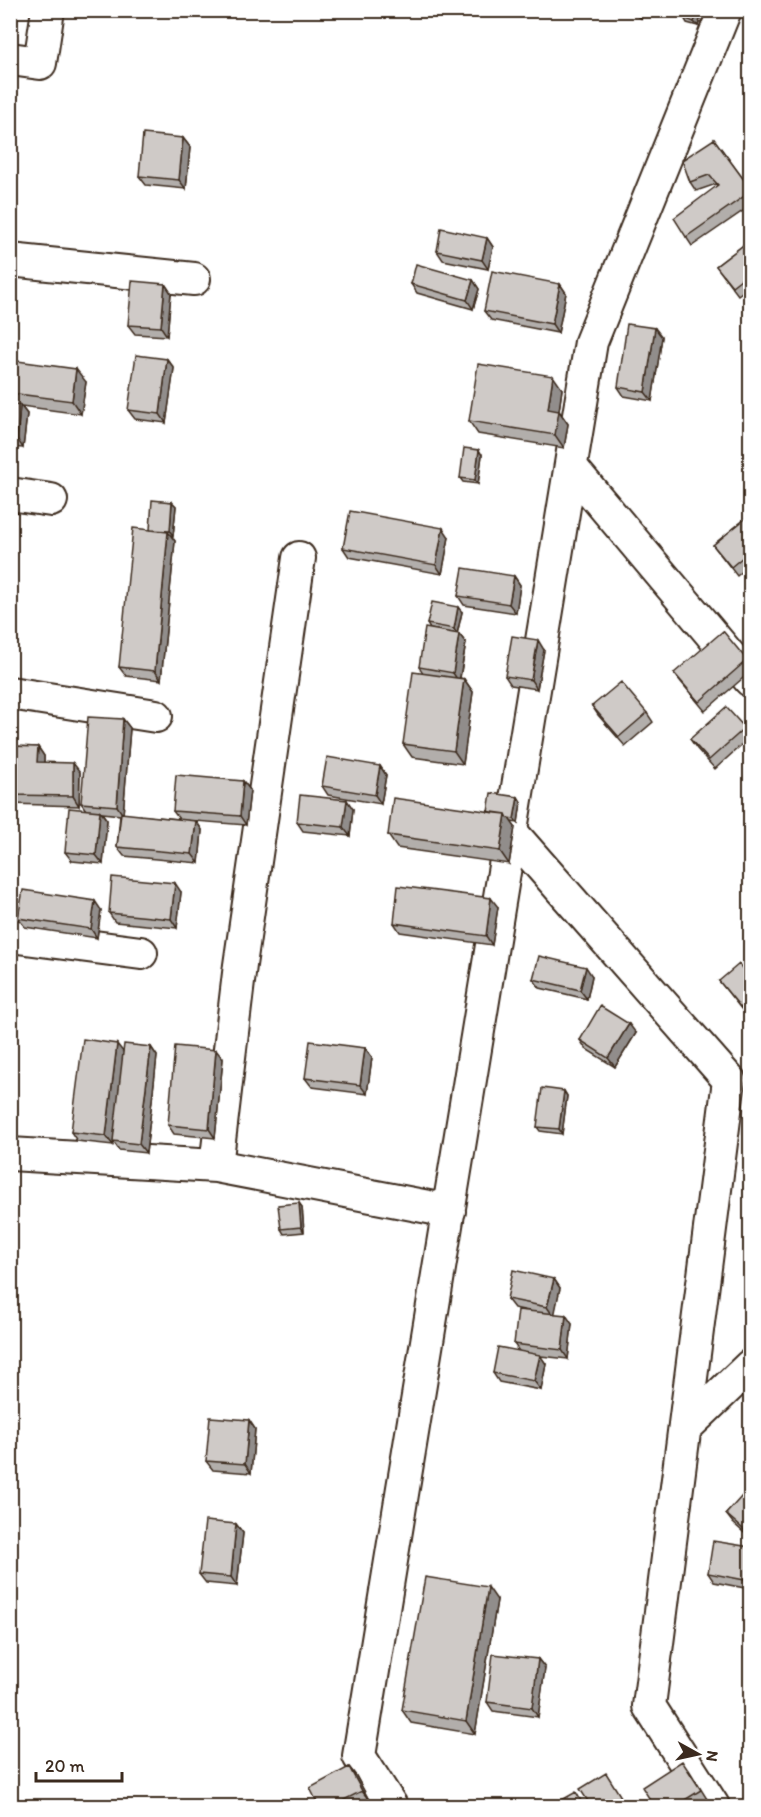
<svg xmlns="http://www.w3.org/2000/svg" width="761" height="1817" viewBox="0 0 761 1817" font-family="Itim,sans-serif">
<rect width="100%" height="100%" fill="#fff"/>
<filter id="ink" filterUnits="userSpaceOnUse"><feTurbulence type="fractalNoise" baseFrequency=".0167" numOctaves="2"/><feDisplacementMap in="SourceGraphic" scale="12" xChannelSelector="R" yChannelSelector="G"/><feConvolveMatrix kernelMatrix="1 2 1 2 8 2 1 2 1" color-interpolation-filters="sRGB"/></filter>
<g filter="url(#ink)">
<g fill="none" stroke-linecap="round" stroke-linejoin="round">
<g stroke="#3b2a1e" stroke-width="36">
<path id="street" d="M10,59L40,63L48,10
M10,260L194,279
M571,467L750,680
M10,494L51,500
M10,693L156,716
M511,832L729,1080L649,1706L713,1806
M10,936L141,953
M10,1154L216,1166L449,1211
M216,1166L240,965L299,558
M685,1428L750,1366
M391,1806L359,1756L591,342L725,10"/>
</g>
<use href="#street" stroke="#fff" stroke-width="32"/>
</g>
<path fill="#b2aeab" stroke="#3b2a1e" stroke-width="1.5" d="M624,10H644L641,18Z
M686,10H703L698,26L687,23L684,18Z
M183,138L190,147L186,189L146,185L139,176Z
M714,139L750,188V206L692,246L686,237L717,185L716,184L696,191L690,182Z
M487,238L493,247L488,269L443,260L437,251Z
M750,240V286L738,295L716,266Z
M473,280L479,289L473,309L417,293L411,284Z
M165,284L171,293L167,336L135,334L128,325Z
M560,284L566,293L558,333L491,320L484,311Z
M662,337L652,401L624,396L618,387Z
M167,359L174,368L166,423L135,419L128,410Z
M10,360L86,382L81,414L21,406L27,414L23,448L10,447Z
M562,389L559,411L568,424L564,448L478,434L469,421Z
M482,455L478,484L463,482L460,478Z
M172,502L176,506L173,536H171L175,541L161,680L126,676L119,667Z
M750,515V565L737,576L713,545Z
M449,537L442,574L349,557L343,548Z
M514,576L520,585L516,613L464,605L458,596Z
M462,612L457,634H459L466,643L460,678L464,679L473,692L463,764L412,757L403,744L423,674L419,667L453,633L430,629L427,624Z
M544,650L537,689L511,685L505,676Z
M747,660L750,665V672L705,711L681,682L674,673Z
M592,706L647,713L653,722L625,746L598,715Z
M123,719L130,728L123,814L179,819L173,811L243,781L250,790L246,825L196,821L202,830L199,863L124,856L117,847L120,815L102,813L107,820L103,864L72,861L65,852L86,810L81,803Z
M745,728L750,737L715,769L697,749L690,739Z
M10,746L38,747L44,756V763L80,772L79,806L11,804Z
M380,766L386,775L381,804L328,795L322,786Z
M518,797L521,802L518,823L511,822L515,827L509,864L397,848L388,835L488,812Z
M353,809L350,836L303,831L297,822Z
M181,892L177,928L115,922L109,913Z
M498,907L492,945L400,932L394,923Z
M101,910L97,938L25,927L18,918Z
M592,976L587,999L540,988L533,979Z
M750,979V1020L719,981Z
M636,1033L615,1067L586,1049L580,1040Z
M151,1047L157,1056L146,1153L119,1150L113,1141L116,1113L113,1145L77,1141L71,1132L123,1052Z
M365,1048L372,1057L367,1094L312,1087L305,1078Z
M223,1059L215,1138L174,1134L168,1125Z
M564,1091L567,1096L562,1134L540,1131L537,1127Z
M299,1203L302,1207L304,1232L284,1234L281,1229Z
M554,1279L560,1288L554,1314L572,1324L568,1359L540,1356L546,1364L541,1390L499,1382L493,1373L519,1351L514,1344L529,1311L514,1308L507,1299Z
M249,1420L255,1429L251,1473L213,1470L206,1461Z
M750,1489V1538L733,1523L726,1514Z
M236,1524L243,1533L237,1586L206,1583L199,1574Z
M750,1547V1589L714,1582L708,1573Z
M497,1600L475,1734L411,1723L402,1710Z
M538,1659L545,1668L538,1717L493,1711L487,1702Z
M349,1767L356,1776L369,1800L356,1806H319Z
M689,1770L707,1799L695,1806H654Z"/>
<path fill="#918d8b" stroke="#3b2a1e" stroke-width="1.5" d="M636,10H644L641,18Z
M698,10H703L698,26L694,22Z
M183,138L190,147L186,189L179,180Z
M487,238L493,247L488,269L482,260Z
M473,280L479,289L473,309L467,300Z
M165,284L171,293L167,336L161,327Z
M560,284L566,293L558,333L552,324Z
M655,328L662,337L652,401L645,392Z
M167,359L174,368L166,423L160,414Z
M76,369L86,382L81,414L72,401Z
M553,376L562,389L559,411L568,424L564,448L555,435L548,409Z
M20,405L27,414L23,448L17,439Z
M479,450L482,455L478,484L475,480Z
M172,502L176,506L173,536L170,531Z
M443,528L449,537L442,574L436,565Z
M168,532L175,541L161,680L155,671Z
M514,576L520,585L516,613L509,604Z
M458,607L462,612L457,634L454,629Z
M459,634L466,643L459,682L453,673Z
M538,640L544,650L537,689L531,680Z
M464,679L473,692L463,764L454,751Z
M10,713L14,717L10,742Z
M123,719L130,728L123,815L117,806Z
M38,747L44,756V772L37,762Z
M73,763L80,772L79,806L73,796Z
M380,766L386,775L381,804L375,795Z
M243,781L250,790L246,825L240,816Z
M518,797L521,802L518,823L514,819Z
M347,800L353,809L350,836L343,827Z
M100,811L107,820L103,864L96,855Z
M506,814L515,827L509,864L500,851Z
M196,821L202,830L199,863L192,854Z
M175,883L181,892L177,928L171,919Z
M491,898L498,907L492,945L486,936Z
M95,901L101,910L97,938L91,929Z
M586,967L592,976L587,999L580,990Z
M629,1024L636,1033L615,1067L608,1058Z
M117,1044L124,1053L113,1145L106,1136Z
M151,1047L157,1056L146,1153L139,1144Z
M365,1048L372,1057L367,1094L360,1085Z
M216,1050L223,1059L215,1138L209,1129Z
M564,1091L567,1096L562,1134L559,1129Z
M299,1203L302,1207L304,1232L301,1227Z
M554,1279L560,1288L554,1317L547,1307Z
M566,1315L572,1324L568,1359L562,1350Z
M540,1355L546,1364L541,1390L534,1381Z
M249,1420L255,1429L251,1473L245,1464Z
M236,1524L243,1533L237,1586L231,1577Z
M488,1587L497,1600L475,1734L466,1721Z
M538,1659L545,1668L538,1717L532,1708Z
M349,1767L356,1776L369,1800L362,1791Z"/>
<path fill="#cfcac7" stroke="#3b2a1e" stroke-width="1.5" d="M686,10H698L694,22L684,18Z
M143,134L183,138L179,180L139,176Z
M714,139L750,188V192L686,237L674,218L718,185L709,175L690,182L682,160Z
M441,228L487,238L482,260L437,251Z
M750,240V272L732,286L716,266Z
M416,264L473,280L467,300L411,284Z
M492,271L560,284L552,324L484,311Z
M132,281L165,284L161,327L128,325Z
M627,324L655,328L645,392L618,387Z
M136,355L167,359L160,414L128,410Z
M10,360L76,369L72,401L10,393Z
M478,364L553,376L548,409L559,411L555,435L469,421Z
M10,404L20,405L17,439L10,438Z
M464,448L479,450L475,480L460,478Z
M152,500L172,502L170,531L150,530Z
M350,511L443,528L436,565L343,548Z
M750,515V551L731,567L713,545Z
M133,528L168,532L155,671L119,667Z
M463,568L514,576L509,604L458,596Z
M432,602L458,607L454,629L427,624Z
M425,628L459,634L453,673L419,667Z
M723,631L747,660L699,702L674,673Z
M512,636L538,640L531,680L505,676Z
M413,672L464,679L454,751L403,744Z
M621,682L647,713L619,737L592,706Z
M726,707L745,728L709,760L690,739Z
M88,717L123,719L117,806L81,803Z
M10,746L38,747L37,762L73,763V796L10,795Z
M327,757L380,766L375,795L322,786Z
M176,775L243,781L240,816L173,811Z
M491,793L518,797L514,819L508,818L506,814L488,812Z
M300,795L347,800L343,827L297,822Z
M393,798L506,814L500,851L388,835Z
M69,808L100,811L96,855L65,852Z
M121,813L196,821L192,854L117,847Z
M112,877L175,883L171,919L109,913Z
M398,886L491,898L486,936L394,923Z
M23,890L95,901L91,929L18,918Z
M539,956L586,967L580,990L533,979Z
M739,964L750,979V1019L719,981Z
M600,1006L629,1024L608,1058L580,1040Z
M83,1039L117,1044L106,1136L71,1132Z
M310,1041L365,1048L360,1085L305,1078Z
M124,1044L151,1047L139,1144L113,1141Z
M175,1046L216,1050L209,1129L168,1125Z
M542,1088L564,1091L559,1129L537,1127Z
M299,1203L301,1227L281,1229L278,1205Z
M513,1270L554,1279L547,1307L507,1299Z
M518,1310L566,1315L562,1350L514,1344Z
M498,1347L540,1355L534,1381L493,1373Z
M210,1417L249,1420L245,1464L206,1461Z
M749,1488L750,1489V1535L726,1514Z
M205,1521L236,1524L231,1577L199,1574Z
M713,1541L750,1547V1581L708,1573Z
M425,1577L488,1587L466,1721L402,1710Z
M493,1654L538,1659L532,1708L487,1702Z
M750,1716V1725L746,1721Z
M682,1761L701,1790L675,1806H654L642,1787Z
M349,1767L362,1791L332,1806H319L310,1788Z
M606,1773L626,1805L624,1806H591L580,1789Z
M576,1792L584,1806H551Z"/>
</g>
<rect width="761" height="1817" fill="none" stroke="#fff" stroke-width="36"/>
<rect x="18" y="18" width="725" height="1781" fill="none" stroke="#3b2a1e" stroke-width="2" filter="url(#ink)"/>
<g transform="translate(698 1754) rotate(98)" stroke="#ffffff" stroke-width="4.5" paint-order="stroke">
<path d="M0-4.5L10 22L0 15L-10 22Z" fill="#3b2a1e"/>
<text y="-9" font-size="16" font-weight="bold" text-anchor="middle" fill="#3b2a1e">N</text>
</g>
<path d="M36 1772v9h86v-9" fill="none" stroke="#3b2a1e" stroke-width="3"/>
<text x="45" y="1772" font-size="18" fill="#3b2a1e" stroke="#ffffff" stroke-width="4.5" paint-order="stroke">20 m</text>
</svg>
